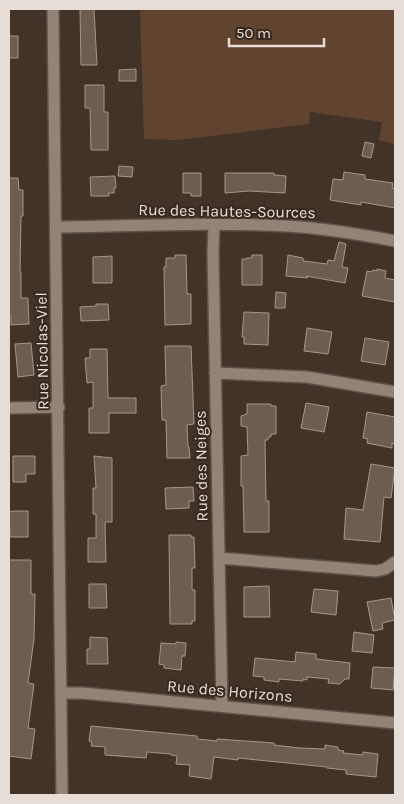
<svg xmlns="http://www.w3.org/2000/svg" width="404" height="804" viewBox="0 0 404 804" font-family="Karla,sans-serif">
<rect width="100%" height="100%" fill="#423329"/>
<path fill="#61442f" d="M140,9H395V144L379,140L382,122L310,112L309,124L178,140L144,139Z"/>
<path fill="#6d5d51" stroke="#a79589" d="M80,9H94L97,65H81Z
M9,36H18V58H9Z
M136,69V81H119V70Z
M85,85H104V112H108V150H91L90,108H85Z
M365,142L374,144L371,158L362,156Z
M119,166L133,167L132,177L118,176Z
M344,172L365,175V179L393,183L392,188L395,189V208L361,202V205L330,200L333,179L343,180Z
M183,173H201V196H191V193H183Z
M225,173H274V175L286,176L285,193L249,191L225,193Z
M115,176L116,188H114V193H108L109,196H91L90,177Z
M9,178H18L19,190H23V216H21L20,272H21V298H28L29,324L11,325V316H9Z
M339,242L346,244L342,267L348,268L345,283L306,276L308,278L286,276L288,255L303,258V261L327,264L328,260L334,261Z
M175,255H186L187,294H191V324L165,325L164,267H166V258H175Z
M252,255H262V285H242V259H247V258H252Z
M112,256V283H93V257Z
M377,269L386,271L385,278L395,280V302L362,296L367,271L372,272L373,270L377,271Z
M276,292L286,293L285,308H275Z
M96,304H108L109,320L81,321L80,307L96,306Z
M244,312L269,313L268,345L244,344V337H242Z
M307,328L332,332L328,354L304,351Z
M365,338L389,342L385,365L361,361Z
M31,343L34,375L18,377L15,344Z
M165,346H191L194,424L187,425L188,447H189L190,458H167L166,420H162L161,386L166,385Z
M90,349H107L108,398H136V413H109V433H89V408H93V382L87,383L85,358H90Z
M306,403L329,407L324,432L301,428Z
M247,404H271V406H276V434H271V437H268V440H265L266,501H269V532H244L243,486H241V456L248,455L247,427L241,426V416L247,414Z
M367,412L395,417V444L392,443V448L367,443L368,439L363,438Z
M13,456H35V474H26V482H13Z
M94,456L112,458V522H105L106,562H88V538H96V514H93V488H96Z
M371,464L395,468L391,498L384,497L380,542L344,539L346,508L363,510Z
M193,487L194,501H189V508L166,509L165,488Z
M14,511H28V537H10L9,512Z
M169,535H191V537H194L195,568H192V590H195V621H192V624H170Z
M9,560H31V594H35L34,639L28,683L34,684L28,728L35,729L31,759L9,756Z
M89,584H106L107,608H89Z
M269,586L270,617H244V587Z
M314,589L338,591L336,615L311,612Z
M391,598L395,620L382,623L383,629L373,631L367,602Z
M354,632L374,635L372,653L352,651Z
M90,637L107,638L108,664H87V649H90Z
M176,642L186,643L185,656H182L181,670L164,668V665L159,664L161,643L176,644Z
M296,652L316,654V659L350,663L349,679H345L340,684L328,683L329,679L307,677V680L303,679V681L279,679V682L264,680V677L253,676L255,658L295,662Z
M373,667L395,668L393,690L371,688Z
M91,726L197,736V739L217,741V739L274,743V745L299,748L325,749V745L338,747V750L344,751L343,753L363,755V752L378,754L376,777L346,774V770L327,768V767L238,758V760L214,757L211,779L189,776L190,765L176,764L177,756L171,755V754L147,752L146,758L105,755V747L91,746L92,742L89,741Z"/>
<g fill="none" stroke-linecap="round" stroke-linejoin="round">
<g stroke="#5d5148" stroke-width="14">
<path id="street" d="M53,9L62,795
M214,225L213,253L222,706
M57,227C133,226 210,222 286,226C323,228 359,234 395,241
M215,373L307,377L395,392
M9,408L59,407
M219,558L376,571L385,569L395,562
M61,693H82L395,723"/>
</g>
<use href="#street" stroke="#938276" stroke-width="11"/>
</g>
<g text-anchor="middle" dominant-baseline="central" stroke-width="4" stroke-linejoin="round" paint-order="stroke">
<g font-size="16" fill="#e7ddd7" stroke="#37291f">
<text transform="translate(227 211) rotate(1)">Rue des Hautes-Sources</text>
<text transform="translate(42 351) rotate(-91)">Rue Nicolas-Viel</text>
<text transform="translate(201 466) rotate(-91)">Rue des Neiges</text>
<text transform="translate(230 691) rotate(5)">Rue des Horizons</text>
</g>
</g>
<rect width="404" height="804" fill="none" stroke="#e7ddd7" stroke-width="20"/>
<path d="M229 38v8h95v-8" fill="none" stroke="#e7ddd7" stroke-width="2.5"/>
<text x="236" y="38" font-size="15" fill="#e7ddd7" stroke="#37291f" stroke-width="4" paint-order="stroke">50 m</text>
</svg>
